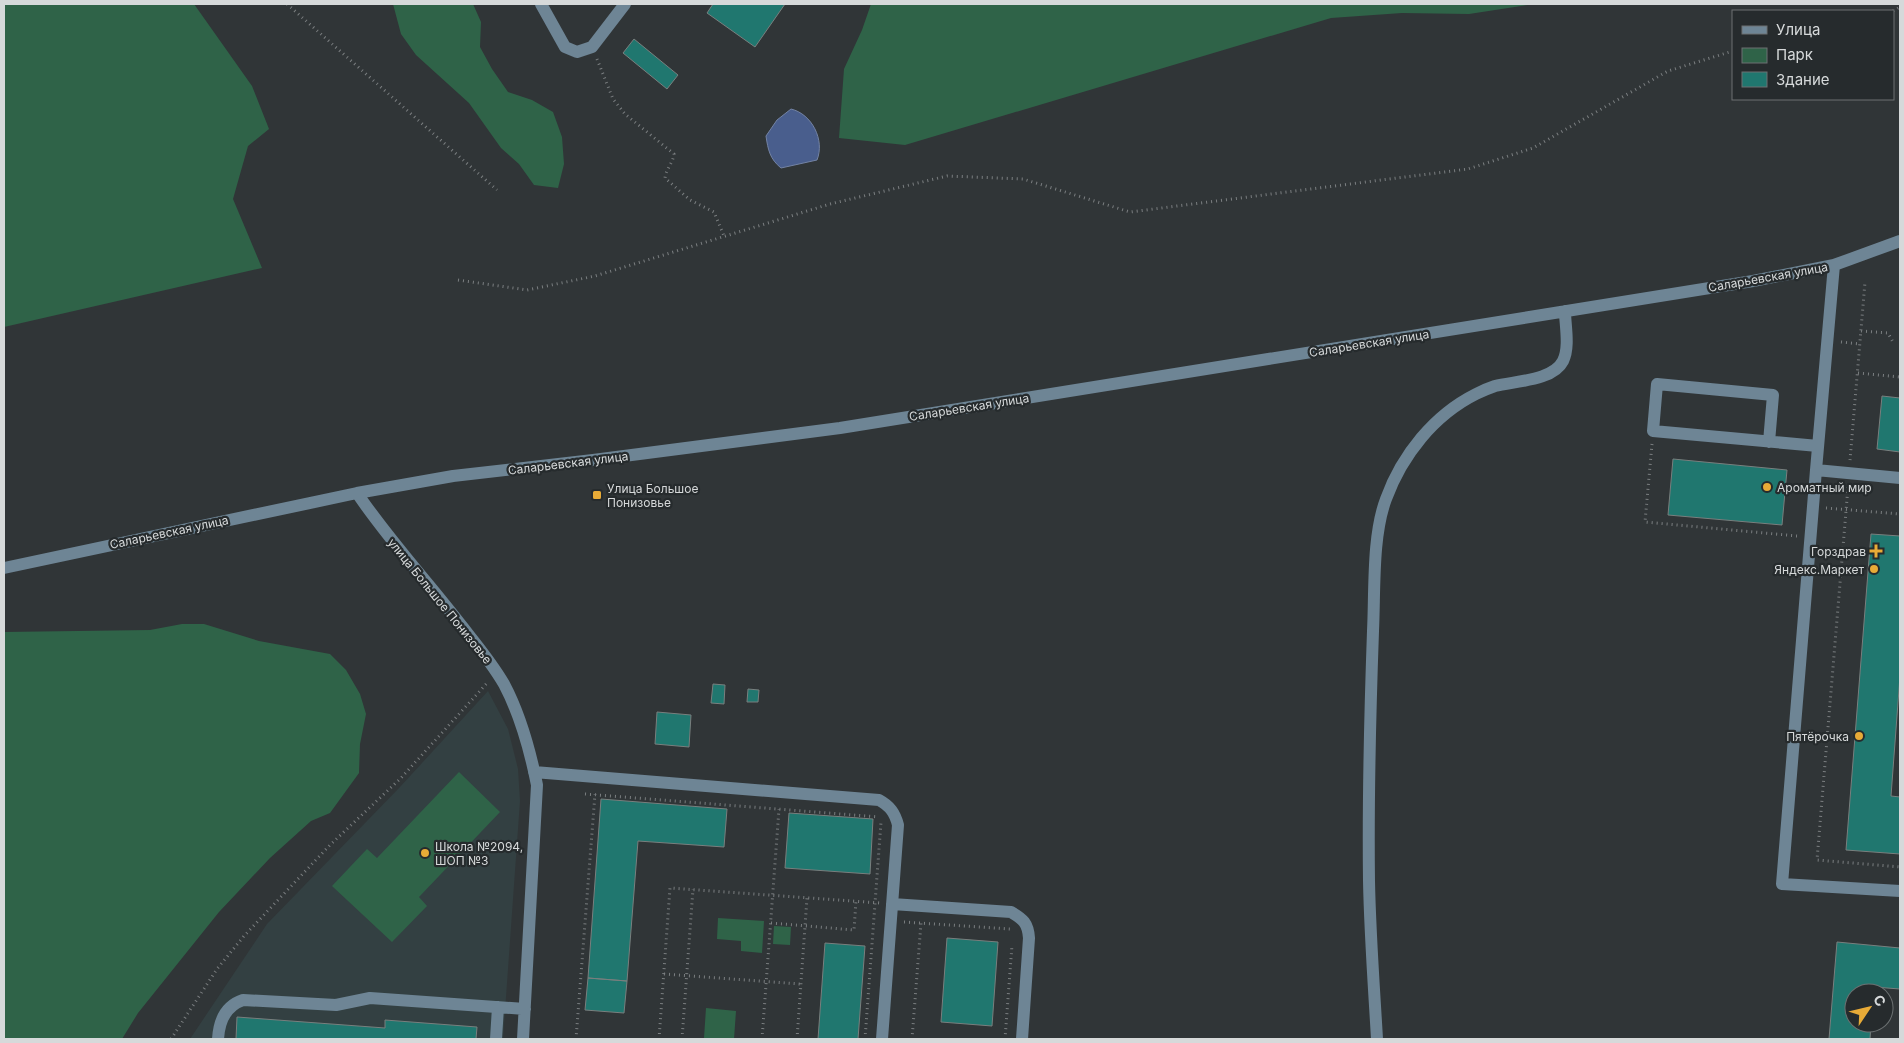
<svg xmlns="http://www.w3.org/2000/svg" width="1904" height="1043" viewBox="0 0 1904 1043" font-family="Inter,sans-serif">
<rect width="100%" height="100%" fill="#303537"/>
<path fill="#334042" d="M488,691L508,729L518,769L520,801L503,1039H190L267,924L400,787Z"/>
<path fill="#2f6348" d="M4,4H194L252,86L269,129L248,146L233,199L262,268L4,327Z
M393,4H473L481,22L480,47L492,69L508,92L532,100L553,112L562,137L564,164L558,188L534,185L519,164L501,148L469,103L416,55L401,34Z
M871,4H1534L1469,14L1402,13L1331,18L905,145L839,138L844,69L862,30Z
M182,624H204L259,641L330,654L346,670L360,694L366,714L360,744L359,773L330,813L311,821L270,858L219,912L138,1013L122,1039H4V632L150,630Z
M459,772L500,812L419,897L427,906L392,942L332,886L367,849L377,858Z
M718,918L764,921L762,953L741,951V941L717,939Z
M774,926L791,927L790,945L773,944Z
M706,1008L736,1011L734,1039L704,1038Z"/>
<path fill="#495e8d" stroke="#7383a4" d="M791,109C812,114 825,140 817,160L781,168C770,159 768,150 766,136L777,120Z"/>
<path fill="#20776f" stroke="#797f7e" d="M713,4H785L755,47L707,13Z
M634,39L678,75L667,89L623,53Z
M1882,396L1900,398V452L1877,449Z
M1673,459L1787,470L1782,525L1668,515Z
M1871,534L1900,536V676L1891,796L1900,797V854L1846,850Z
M713,684L725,685L724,704L711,703Z
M748,689L759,690L758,702H747Z
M657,712L691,715L689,747L655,744Z
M601,799L727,809L724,847L638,841L627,981L588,978Z
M789,813L873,819L870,874L785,868Z
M947,938L998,942L992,1026L941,1022Z
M1837,942L1900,948V989L1874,987V993H1854V1023H1871L1870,1039H1829Z
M825,943L865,946L858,1039H818Z
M588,978L627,981L624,1013L585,1010Z
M237,1017L385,1028V1020L477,1027L476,1039H236Z"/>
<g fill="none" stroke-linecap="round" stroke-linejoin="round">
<path stroke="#7b7f81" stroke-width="3" stroke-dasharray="1 4" stroke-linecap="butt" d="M287,4L497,190
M1893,11L1900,7
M597,59L613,99L625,114L674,154C673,163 666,169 665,178L690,200L714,212L724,236
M458,280L527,290L595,276L830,204L947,176L1023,179L1130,212L1468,169L1533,148L1668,71L1733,51
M1861,331L1888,333L1894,344
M1841,342L1860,344
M1858,373L1900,377
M1652,444L1645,522L1797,536
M1850,460L1865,282
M1848,487L1817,860L1900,867
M1826,508L1900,514
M585,794L879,817
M904,922L1010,929
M771,923L854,930L856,901
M664,974L800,984
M171,1039L217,969L244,936L330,845L401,778L488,682
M576,1039L595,794
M659,1039L670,888L880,903
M682,1039L693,889
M762,1039L779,809
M797,1039L807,898
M865,1039L881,822
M912,1039L921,923
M1005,1039L1012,945"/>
<path stroke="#6e8595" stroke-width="12" d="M541,4L565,47L577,52L592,47L625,4
M1834,265L1816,470L1900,478
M1769,442L1773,395L1657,384L1653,431L1818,446
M1816,470L1782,884L1900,891
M357,493C388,539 427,581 461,625C476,644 492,663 504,684C521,716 530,750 537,785L523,1039
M4,568L357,493L453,476L593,460L840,428L1753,281L1834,265L1900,241
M534,772L879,800C890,806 895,813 898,825L882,1039
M892,904L1011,912C1023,919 1028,923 1029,938L1022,1039
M218,1039C219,1022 225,1006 243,1000L336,1005L370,998L525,1009
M496,1039L498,1007
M1377,1039C1374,987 1370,934 1369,881C1368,798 1370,715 1373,631C1375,591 1372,536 1386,499C1402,455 1434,415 1476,394C1482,391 1489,388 1495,386C1514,381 1553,381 1563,361C1570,347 1565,325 1565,311"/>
</g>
<g fill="#e8ab37" stroke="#262b2d" stroke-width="2">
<circle cx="1767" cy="487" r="5"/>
<rect x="592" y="490" width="10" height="10" rx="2.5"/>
<path d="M1873.5 543.5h5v5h5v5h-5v5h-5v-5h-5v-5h5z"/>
<circle cx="1874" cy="569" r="5"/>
<circle cx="1859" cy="736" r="5"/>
<circle cx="425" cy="853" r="5"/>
</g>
<g text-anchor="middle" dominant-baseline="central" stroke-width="4.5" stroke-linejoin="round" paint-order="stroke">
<g font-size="12" fill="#d6d9da" stroke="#262b2d">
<text transform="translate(1768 277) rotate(-10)">Саларьевская улица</text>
<text transform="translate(1369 343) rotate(-9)">Саларьевская улица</text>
<text transform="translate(969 407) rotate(-9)">Саларьевская улица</text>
<text transform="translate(568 463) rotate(-7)">Саларьевская улица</text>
<text transform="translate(169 532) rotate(-12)">Саларьевская улица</text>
<text transform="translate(440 601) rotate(51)">улица Большое Понизовье</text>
</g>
<g font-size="12" fill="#d6d9da" stroke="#262b2d" text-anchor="start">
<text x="1777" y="487">Ароматный мир</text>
<text x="607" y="488">Улица Большое<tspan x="607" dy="14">Понизовье</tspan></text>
<text x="1866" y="551" text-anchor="end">Горздрав</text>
<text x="1864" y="569" text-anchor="end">Яндекс.Маркет</text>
<text x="1849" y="736" text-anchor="end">Пятёрочка</text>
<text x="435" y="846">Школа №2094,<tspan x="435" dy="14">ШОП №3</tspan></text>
</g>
</g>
<rect width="1904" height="1043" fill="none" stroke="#d6d9da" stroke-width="10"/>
<rect x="1732" y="10" width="162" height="90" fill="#262b2d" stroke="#6c7172"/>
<rect x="1742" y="26" width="25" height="8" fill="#6e8595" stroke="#6c7172"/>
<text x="1776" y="35" font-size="15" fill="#d6d9da">Улица</text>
<rect x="1742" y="48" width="25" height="15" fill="#2f6348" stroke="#6c7172"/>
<text x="1776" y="60" font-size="15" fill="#d6d9da">Парк</text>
<rect x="1742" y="72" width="25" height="15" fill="#20776f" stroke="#6c7172"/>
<text x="1776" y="85" font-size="15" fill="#d6d9da">Здание</text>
<g transform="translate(1869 1008) rotate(55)"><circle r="24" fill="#262b2d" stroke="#6c7172"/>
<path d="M0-4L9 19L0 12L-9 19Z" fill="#e8ab37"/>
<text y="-8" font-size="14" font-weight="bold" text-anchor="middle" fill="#d6d9da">С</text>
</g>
</svg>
